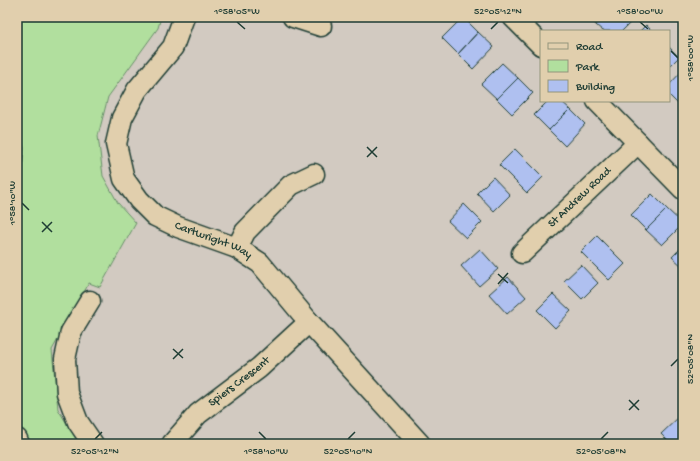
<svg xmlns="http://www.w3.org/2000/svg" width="700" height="461" viewBox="0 0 700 461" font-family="'Gochi Hand',sans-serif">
<rect width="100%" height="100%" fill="#d2cac1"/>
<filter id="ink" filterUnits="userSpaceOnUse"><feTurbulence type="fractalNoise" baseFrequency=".025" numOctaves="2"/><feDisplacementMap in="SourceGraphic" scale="8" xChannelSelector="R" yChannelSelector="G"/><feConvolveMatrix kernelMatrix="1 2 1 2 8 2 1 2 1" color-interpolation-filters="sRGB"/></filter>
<g filter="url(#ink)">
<path fill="#b1df9e" stroke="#688e69" d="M17,17H161L158,28L108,97L98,136L103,176L118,203L136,223L100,287L89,283L52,350L58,409L79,444H29L17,420V220L19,208L24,148L17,120Z"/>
<path fill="#afc0f0" stroke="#1f3d34" d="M463,17L478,32L458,54L442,38Z
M588,17H604L596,25Z
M604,17H636L622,31H603L596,25Z
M646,25L652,31H640Z
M478,32L494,47L473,69L458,54Z
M669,47L679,57L669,67Z
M502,63L518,78L497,99L481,84Z
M683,70V103L680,106L669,95V85Z
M518,78L533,93L512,114L497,99Z
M548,101H561L570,109L549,130L534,115Z
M570,109L585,124L565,146L549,130Z
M515,149L543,177L527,193L499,165Z
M493,177L510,195L494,211L477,193Z
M652,194L667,209L646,230L631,215Z
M464,204L482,222L466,238L448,221Z
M667,209L683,224L662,245L646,230Z
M597,236L625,264L609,280L581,252Z
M683,246V267L672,257Z
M480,249L498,269L479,286L461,266Z
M581,265L598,283L582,299L564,281Z
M508,277L526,297L507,314L489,294Z
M553,294L571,311L555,328L537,310Z
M680,416L683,419V444H671L661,434Z"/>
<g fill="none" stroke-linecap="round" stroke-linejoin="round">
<g stroke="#1f3d34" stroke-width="23">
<g id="minor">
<path id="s1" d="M184,17L173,47L137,90L122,118L116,144L124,179L139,200L155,216L178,227L237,248L260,263L309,322L420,444"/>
<path d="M293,17L321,26"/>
<path d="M513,17L541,45"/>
<path d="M597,101L683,189"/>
<path d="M237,248L245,232L291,185L314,174"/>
<path id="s2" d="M522,253L638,143"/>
<path d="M90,301L71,332L65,359L67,393L78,422L93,444"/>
<path d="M17,439L19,444"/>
<path id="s3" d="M172,444L198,414L259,368L309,322"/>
</g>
</g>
<use href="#minor" stroke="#e1cfad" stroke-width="20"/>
</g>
</g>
<path fill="none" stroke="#1f3d34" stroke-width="1.5" d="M237,22L245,29M640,22L648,29M491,29L498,22M671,51L678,58M367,147L377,157M367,157L377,147M22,203L29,210M42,222L52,232M42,232L52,222M498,274L508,283M498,284L508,273M173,349L183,358M173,359L183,349M671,366L678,359M629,400L639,410M629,410L639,400M259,432L266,439M95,439L102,432M348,439L355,432M601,439L608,432"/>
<g text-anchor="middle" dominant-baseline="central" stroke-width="3.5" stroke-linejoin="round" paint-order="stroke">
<g font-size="12" fill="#1f3d34" stroke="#e1cfad">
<text stroke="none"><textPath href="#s2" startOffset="80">St Andrew Road</textPath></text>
<text stroke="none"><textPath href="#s1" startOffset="294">Cartwright Way</textPath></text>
<text stroke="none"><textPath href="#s3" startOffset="92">Spiers Crescent</textPath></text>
</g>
</g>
<rect width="700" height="461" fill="none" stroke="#e1cfad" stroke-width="44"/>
<rect x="540" y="30" width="130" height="72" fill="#e1cfad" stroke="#93957d"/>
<rect x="548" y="43" width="20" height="6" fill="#e1cfad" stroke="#93957d"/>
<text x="576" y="50" font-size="12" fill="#1f3d34">Road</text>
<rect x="548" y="60" width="20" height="12" fill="#b1df9e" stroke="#93957d"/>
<text x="576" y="70" font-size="12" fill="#1f3d34">Park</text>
<rect x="548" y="80" width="20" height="12" fill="#afc0f0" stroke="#93957d"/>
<text x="576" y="90" font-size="12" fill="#1f3d34">Building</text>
<rect x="22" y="22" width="656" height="417" fill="none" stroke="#1f3d34" stroke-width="1.5"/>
<g font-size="10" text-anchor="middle" fill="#1f3d34">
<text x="237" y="14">1°58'05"W</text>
<text x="498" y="14">52°05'12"N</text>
<text x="640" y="14">1°58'00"W</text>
<text transform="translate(689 58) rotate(-90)" y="4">1°58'00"W</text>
<text transform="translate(11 203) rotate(-90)" y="4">1°58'10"W</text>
<text transform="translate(689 359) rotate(-90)" y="4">52°05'08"N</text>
<text x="95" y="454">52°05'12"N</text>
<text x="266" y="454">1°58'10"W</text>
<text x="348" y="454">52°05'10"N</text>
<text x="601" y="454">52°05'08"N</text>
</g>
</svg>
